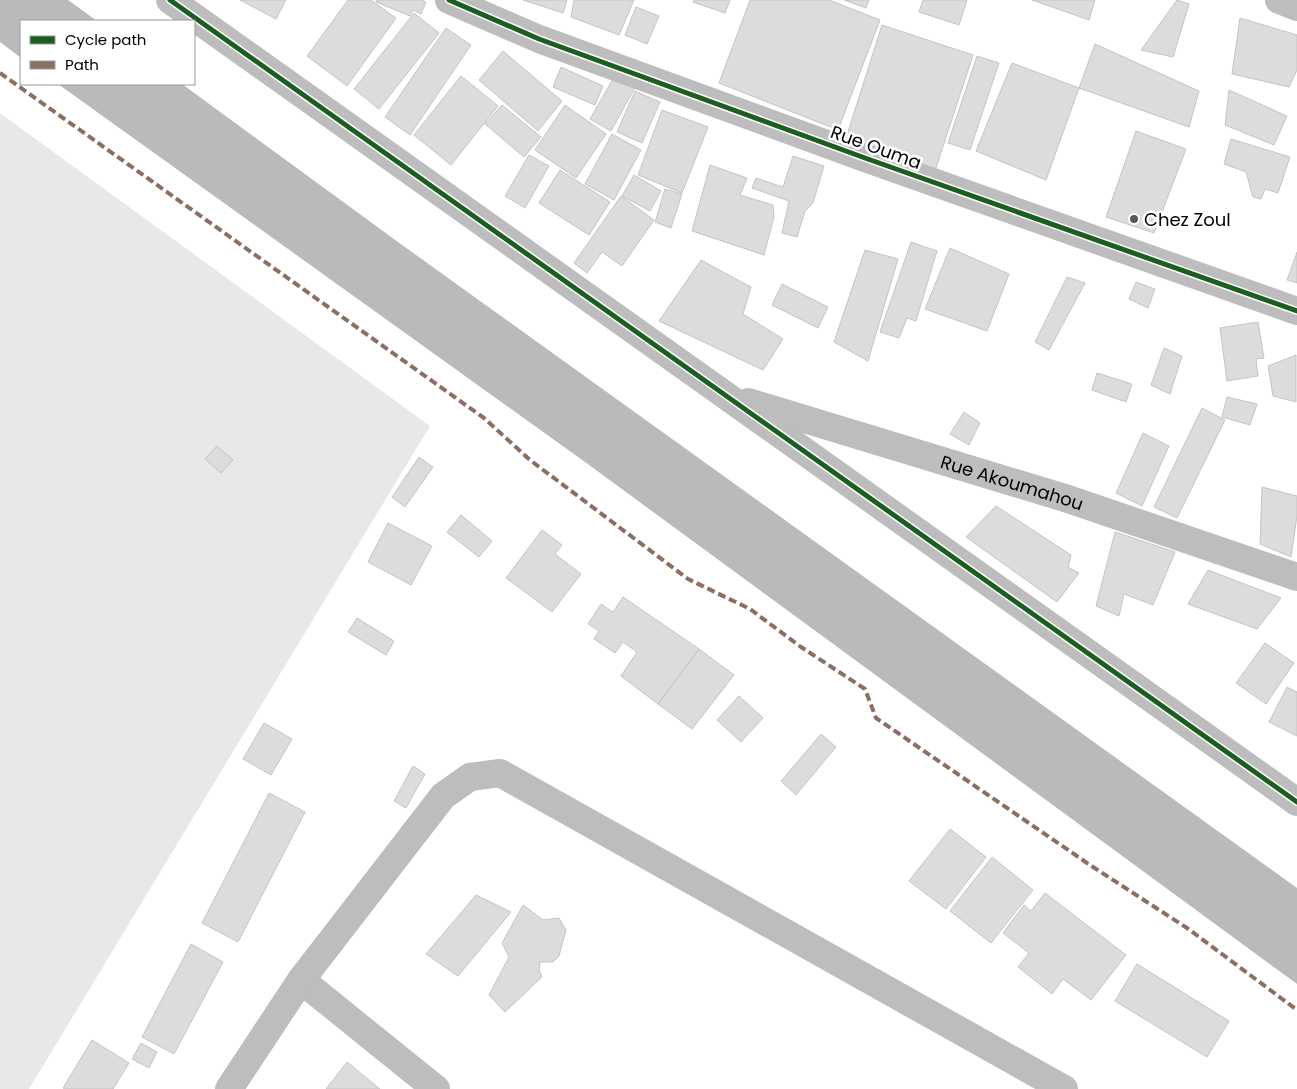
<svg xmlns="http://www.w3.org/2000/svg" width="1297" height="1089" viewBox="0 0 1297 1089" font-family="Poppins,sans-serif">
<rect width="100%" height="100%" fill="#fff"/>
<path fill="#e8e8e8" d="M0,113L430,426L29,1089H0Z"/>
<path fill="#bababa" d="M0,0H68L97,21H21V58L0,42Z
M58,84H182L398,242L1297,888V984L585,462Z"/>
<path fill="#dcdcdc" stroke="#c4c4c4" d="M240,0H286L276,19Z
M348,0H371L396,18L347,86L307,56Z
M376,0H422L426,2L421,14L413,10L410,16L376,2Z
M523,0H567L563,13Z
M574,0H634L619,35L571,17Z
M694,0H730L725,13L693,2Z
M750,0H829L880,20L838,130L719,83Z
M844,0H869L866,8Z
M923,0H967L959,25L919,12Z
M1032,0H1095L1089,20Z
M1177,0L1189,4L1173,57L1141,50Z
M636,7L659,16L647,44L625,35Z
M414,13L439,33L379,109L354,89Z
M1240,18L1297,35V70L1289,87L1232,74Z
M882,25L973,55L935,171L845,141Z
M446,28L471,45L410,135L385,117Z
M1095,44L1199,91L1189,127L1079,88Z
M503,51L562,101L538,131L479,80Z
M977,56L999,63L970,150L948,143Z
M1012,63L1079,88L1046,180L976,151Z
M561,67L603,86L595,105L553,87Z
M617,72L637,84L611,131L590,119Z
M461,76L498,106L451,165L414,135Z
M1229,90L1287,116L1274,145L1225,125Z
M635,91L660,102L642,143L617,132Z
M502,105L541,137L524,157L485,124Z
M565,105L606,134L576,178L535,150Z
M662,110L708,127L682,193L638,175Z
M1136,131L1186,149L1154,233L1106,217Z
M612,134L641,150L614,200L585,184Z
M1231,139L1290,157L1278,193L1265,189L1261,199L1253,197L1246,172L1224,164Z
M529,155L549,166L525,208L505,196Z
M793,156L824,166L813,203L805,211L797,237L782,233L789,201L752,188L756,178L783,187Z
M710,165L747,178L740,195L773,205L774,217L764,255L692,231Z
M560,170L610,202L589,235L539,203Z
M634,175L661,191L650,211L622,196Z
M665,189L682,194L671,228L655,222Z
M621,196L654,220L622,266L602,252L587,273L574,263Z
M911,242L937,251L916,321L907,318L899,338L880,332Z
M950,248L1009,274L987,331L925,309Z
M865,250L898,259L868,361L834,342Z
M1297,252V283L1287,280Z
M701,260L751,287L743,314L783,339L763,370L659,321Z
M1067,277L1085,283L1049,350L1035,342Z
M1136,282L1155,289L1148,308L1129,299Z
M782,284L828,307L818,328L772,305Z
M1258,322L1264,358L1256,359L1258,376L1227,381L1220,328Z
M1164,348L1182,356L1170,394L1151,385Z
M1296,355V402L1273,396L1268,366Z
M1097,373L1132,384L1126,402L1092,390Z
M1227,397L1257,404L1250,425L1222,417Z
M1202,408L1225,420L1177,518L1154,507Z
M964,412L980,423L969,445L950,434Z
M1143,433L1169,446L1142,506L1116,493Z
M217,446L233,460L221,473L205,459Z
M419,457L433,467L405,507L392,497Z
M1262,487L1297,496V516L1291,557L1260,544Z
M996,506L1071,555L1068,567L1079,573L1057,602L966,537Z
M461,515L492,541L479,557L447,532Z
M388,523L432,546L411,585L368,562Z
M542,530L562,545L555,554L581,574L552,612L506,578Z
M1115,532L1175,552L1153,605L1124,594L1119,616L1096,606Z
M1208,570L1281,598L1257,629L1188,604Z
M623,597L699,649L658,704L621,676L637,652L623,642L615,653L594,639L599,631L588,624L601,604L613,612Z
M357,618L394,641L386,655L348,632Z
M1265,643L1294,663L1266,704L1236,683Z
M699,649L734,675L692,729L658,704Z
M1287,687L1297,692V736L1269,722Z
M739,696L763,718L741,742L717,720Z
M264,723L292,739L271,775L243,759Z
M821,734L836,747L796,795L781,781Z
M413,766L425,774L406,808L394,801Z
M269,793L305,812L238,942L202,923Z
M950,829L986,857L946,909L909,881Z
M992,857L1033,890L991,943L950,911Z
M1045,893L1126,955L1091,1000L1063,979L1052,994L1018,967L1029,953L1003,933L1024,905L1031,911Z
M476,895L511,912L458,976L426,954Z
M523,905L543,920L559,918L566,930L559,956L553,962H540L539,970L542,977L505,1012L489,995L509,957L502,943Z
M191,944L223,962L174,1054L142,1037Z
M1137,964L1229,1021L1207,1057L1115,1001Z
M92,1040L129,1063L113,1089H65L63,1088Z
M141,1043L157,1052L149,1068L132,1059Z
M347,1062L380,1089H326Z"/>
<g fill="none" stroke-linecap="round" stroke-linejoin="round">
<g stroke="#bdbdbd" stroke-width="28">
<path d="M170,0L1297,802"/>
<path d="M449,0L539,39L865,158L1297,311"/>
<path d="M1279,0L1297,7"/>
<path id="s1" d="M748,402L1068,499L1297,577"/>
<path d="M301,980L436,1089"/>
<path d="M229,1089L301,980L443,796L470,777L500,773L1064,1089"/>
</g>
<path stroke="#8d6e63" stroke-width="4" stroke-dasharray="8 4" stroke-linecap="butt" d="M0,73L484,418L530,460L688,579L750,609L801,647L865,689L876,718L1090,865L1187,928L1297,1010"/>
<g stroke="#fff" stroke-width="8">
<path id="cycleway" d="M170,0L1297,802
M449,0L539,39L865,158L1297,311"/>
</g>
<use href="#cycleway" stroke="#1b5e20" stroke-width="5"/>
</g>
<circle fill="#595959" stroke="#fff" stroke-width="2" cx="1134" cy="219" r="5"/>
<g text-anchor="middle" dominant-baseline="central" stroke-width="5" stroke-linejoin="round" paint-order="stroke">
<g font-size="18" fill="#000" stroke="#fff">
<text transform="translate(876 147) rotate(20)">Rue Ouma</text>
<text stroke="none"><textPath href="#s1" startOffset="276">Rue Akoumahou</textPath></text>
</g>
<g font-size="18" fill="#000" stroke="#fff" text-anchor="start">
<text x="1144" y="219">Chez Zoul</text>
</g>
</g>
<rect x="20" y="20" width="175" height="65" fill="#ffffff" stroke="#999999"/>
<rect x="30" y="36" width="25" height="8" fill="#1b5e20" stroke="#999999"/>
<text x="65" y="45" font-size="15" fill="#000000">Cycle path</text>
<rect x="30" y="61" width="25" height="8" fill="#8d6e63" stroke="#999999"/>
<text x="65" y="70" font-size="15" fill="#000000">Path</text>
</svg>
